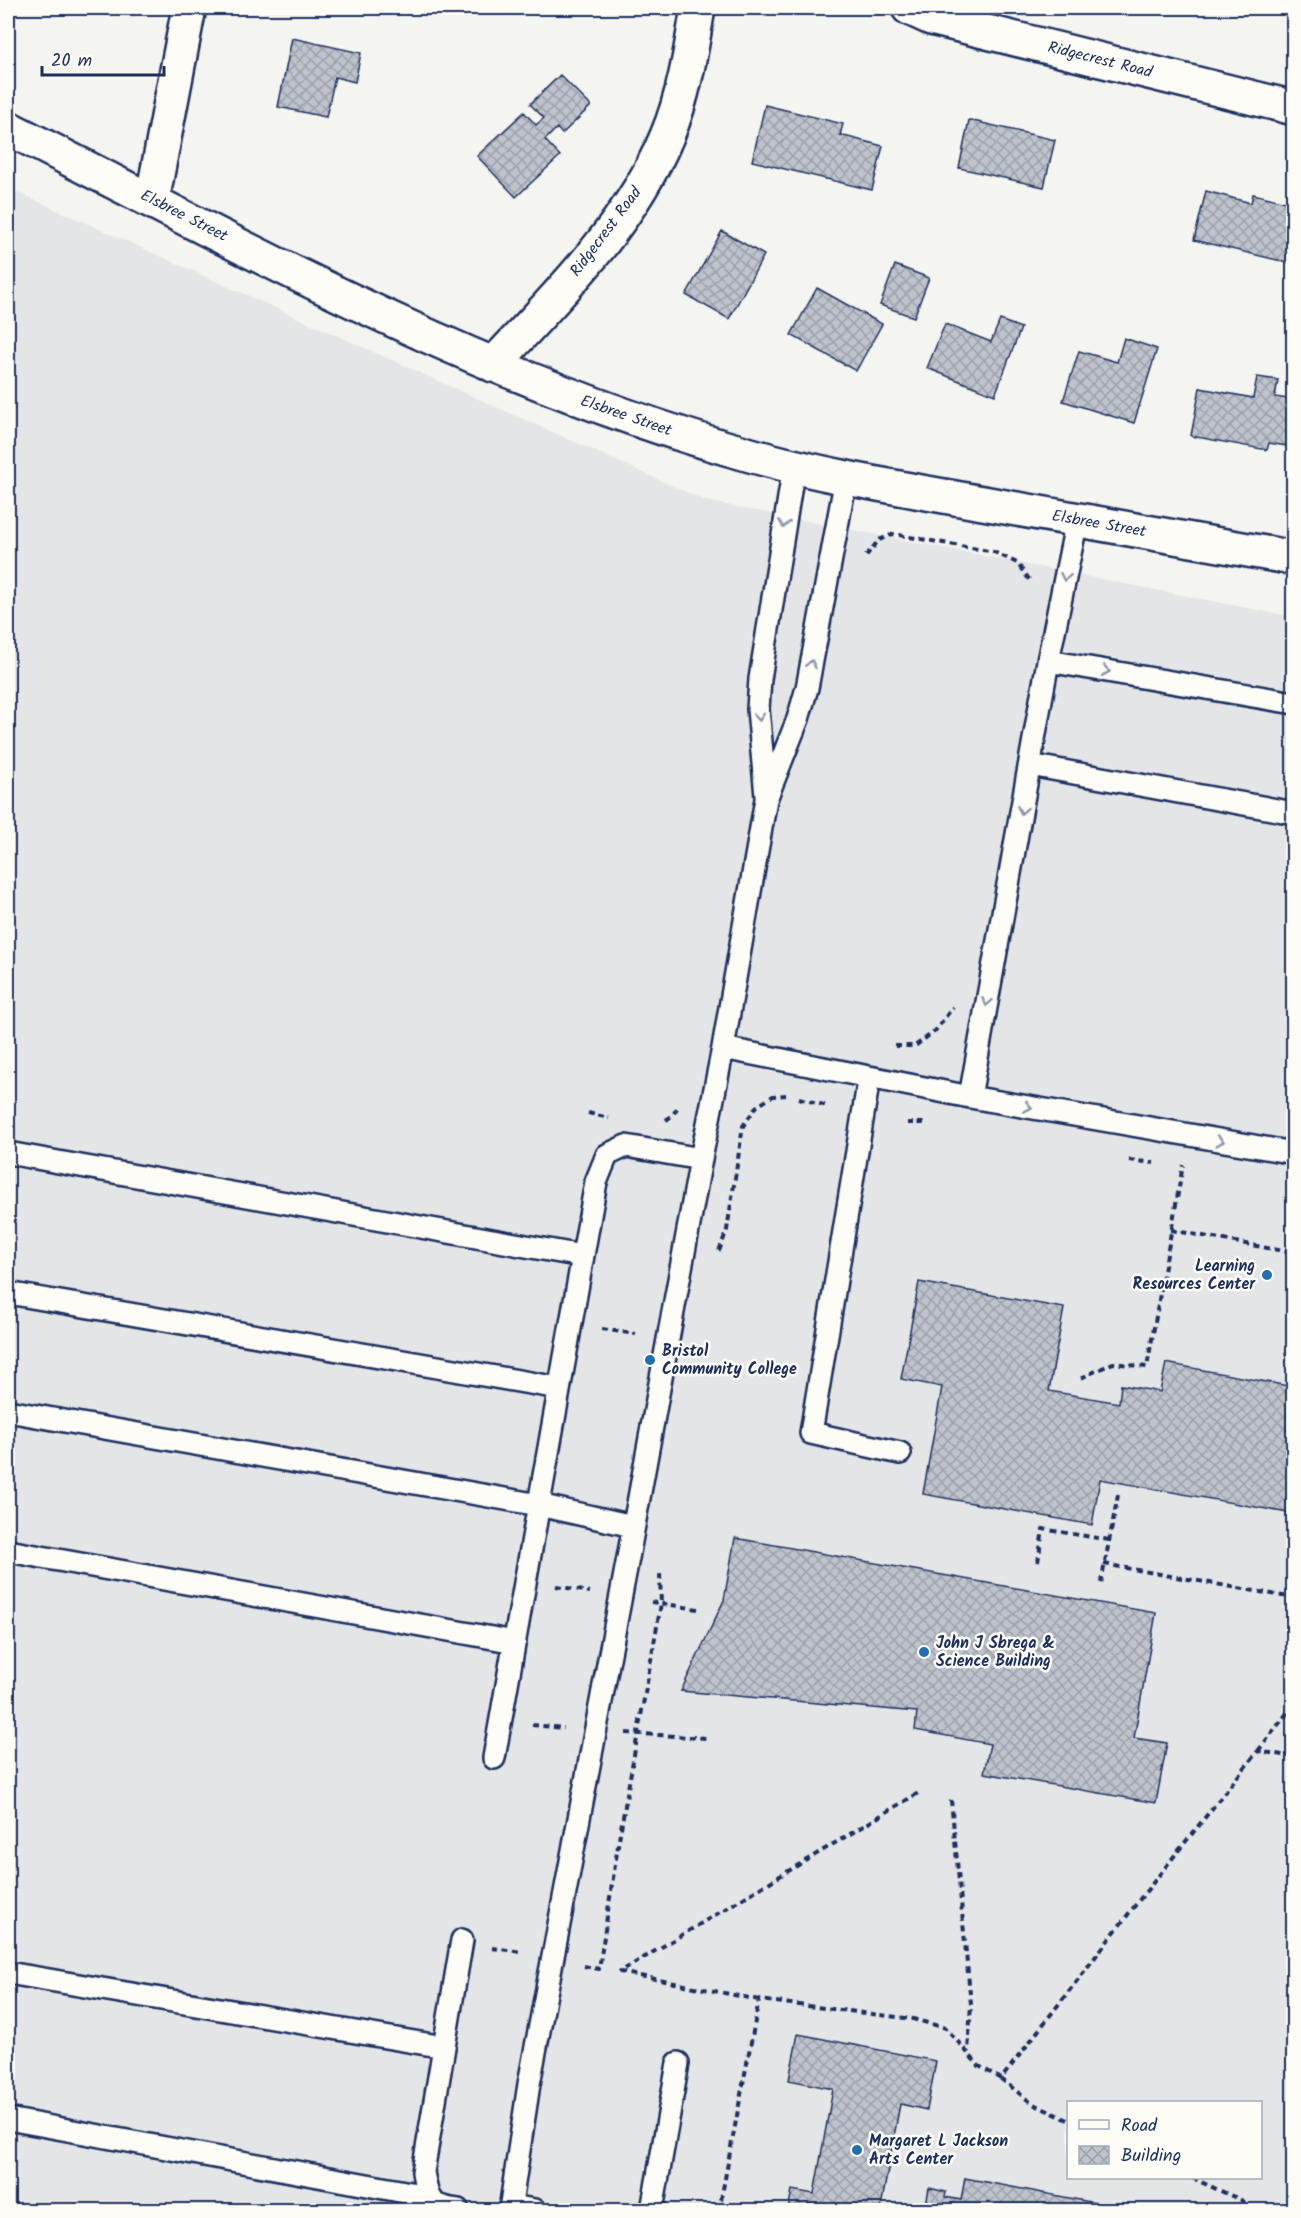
<svg xmlns="http://www.w3.org/2000/svg" width="1301" height="2218" viewBox="0 0 1301 2218" font-family="Kalam,sans-serif">
<defs>
<pattern id="building-cross-hatch" width="8" height="8" patternUnits="userSpaceOnUse" patternTransform="scale(1.5)"><rect width="8" height="8" fill="#bfc3cc"/><path d="M0 0l8 8M0 8l8-8" fill="none" stroke="#9a9fa9"/></pattern>
</defs>
<rect width="100%" height="100%" fill="#f4f4f1"/>
<filter id="ink" filterUnits="userSpaceOnUse"><feTurbulence type="fractalNoise" baseFrequency=".0167" numOctaves="2"/><feDisplacementMap in="SourceGraphic" scale="12" xChannelSelector="R" yChannelSelector="G"/><feConvolveMatrix kernelMatrix="1 2 1 2 8 2 1 2 1" color-interpolation-filters="sRGB"/></filter>
<g filter="url(#ink)">
<path fill="#e4e5e6" fill-rule="evenodd" d="M8,188L706,501L1293,617V2210H8ZM1068,2102H1260V2178H1068Z"/>
<path fill="url(#building-cross-hatch)" stroke="#1b2f5e" stroke-width="1.5" d="M292,38L361,53L355,82L335,77L326,117L278,107Z
M560,75L591,106L562,134L557,128L545,140L560,156L516,197L477,156L524,112L536,125L544,118L530,104Z
M765,105L843,124L840,135L883,146L872,190L752,161Z
M969,120L1055,140L1044,187L959,168Z
M1206,191L1251,203L1253,194L1294,204V264L1194,240Z
M722,231L764,255L729,319L686,295Z
M895,265L929,278L914,317L880,305Z
M817,288L882,324L856,371L791,335Z
M1000,320L1021,328L995,395L927,368L945,324L991,342Z
M1124,338L1157,349L1134,423L1063,401L1079,351L1117,362Z
M1257,377L1278,380L1275,397L1294,400L1293,447L1269,443L1267,450L1191,436L1200,388L1253,398Z
M919,1282L1064,1308L1049,1391L1119,1403L1121,1385L1160,1392L1166,1363L1294,1387V1514L1100,1479L1092,1525L923,1494L942,1387L901,1379Z
M735,1538L1156,1613L1134,1738L1167,1743L1156,1803L984,1773L990,1744L915,1730L917,1712L681,1691L724,1600Z
M798,2034L936,2061L927,2110L900,2104L881,2207L897,2210H788L792,2190L814,2194L833,2089L789,2080Z
M965,2178L1132,2210H925L929,2188L946,2192L945,2197L961,2200Z"/>
<g fill="none" stroke-linecap="round" stroke-linejoin="round">
<g stroke="#1b2f5e" stroke-width="26">
<path id="lane" d="M1048,661L1294,703
M1030,765L1294,813
M766,796L758,709L760,679L794,466
M723,1048L970,1097L1294,1153
M869,1078L811,1433L900,1453
M970,1097L1048,661L1077,520
M8,1153L582,1256
M8,1293L559,1388
M8,1411L539,1505L633,1526
M8,1551L515,1642
M494,1758L596,1182L607,1155L626,1146L701,1159
M8,1973L444,2047
M8,2119L427,2196L424,2210
M511,2206L535,2210
M458,2210C428,2206 428,2200 423,2172L462,1940
M510,2210L529,2084L628,1558L701,1159L723,1048L766,799L798,719L807,688L846,478
M652,2210L678,2063"/>
</g>
<g stroke="#1b2f5e" stroke-width="38">
<path id="street" d="M909,8L931,18L1294,108
M152,201L189,8
M493,365C557,296 630,225 667,136C684,96 691,51 698,8"/>
</g>
<g stroke="#1b2f5e" stroke-width="38">
<path id="secondary" d="M8,128C250,250 491,384 754,456C829,477 906,489 983,503C1086,521 1190,540 1294,558"/>
</g>
<path stroke="#1b2f5e" stroke-width="4" stroke-dasharray="6 4.5" stroke-linecap="butt" d="M866,556L879,540L893,534L994,552L1017,563L1031,582
M895,1046H915L935,1031L953,1007
M799,1098L827,1106
M588,1113L609,1118
M666,1120L673,1115L677,1108
M907,1123H924
M1129,1160L1154,1163
M1171,1230L1294,1253
M719,1251L727,1230L743,1126L756,1107L773,1096L786,1095
M602,1329L636,1334
M1081,1378L1113,1363L1147,1367L1183,1165
M1038,1562L1043,1529L1109,1540
M1104,1564L1294,1598
M1101,1583L1118,1495
M556,1586L590,1592
M1290,1597L1294,1577
M651,1602L698,1609
M532,1725L564,1728
M626,1733L706,1738
M1258,1751L1294,1704
M951,1800L971,2004L968,2052
M492,1948L523,1952
M584,1966L599,1969L619,1839L661,1604L660,1574
M759,2000L620,1972L920,1792
M1068,2120L1033,2104L1001,2079L1140,1899L1258,1751L1294,1757
M1192,2178L1241,2200L1256,2210
M719,2210L759,2000L913,2019L946,2028L979,2066L1001,2079"/>
<use href="#lane" stroke="#fdfcf7" stroke-width="21"/>
<use href="#street" stroke="#fdfcf7" stroke-width="33"/>
<use href="#secondary" stroke="#fdfcf7" stroke-width="33"/>
</g>
<defs><path id="oneway-chevron" d="M-2-3.5L2.5 0L-2 3.5" fill="none" stroke-width="1.6" stroke-linecap="round" stroke-linejoin="round" transform="scale(1.5)"/></defs>
<g stroke="#8c96aa">
<use href="#oneway-chevron" transform="translate(784 524) rotate(99)"/>
<use href="#oneway-chevron" transform="translate(1065 577) rotate(101)"/>
<use href="#oneway-chevron" transform="translate(811 664) rotate(-79)"/>
<use href="#oneway-chevron" transform="translate(1106 671) rotate(10)"/>
<use href="#oneway-chevron" transform="translate(759 717) rotate(86)"/>
<use href="#oneway-chevron" transform="translate(1022 810) rotate(100)"/>
<use href="#oneway-chevron" transform="translate(987 1002) rotate(100)"/>
<use href="#oneway-chevron" transform="translate(1028 1107) rotate(10)"/>
<use href="#oneway-chevron" transform="translate(1220 1141) rotate(10)"/>
</g>
</g>
<g fill="#1f6fb2" stroke="#fdfcf7" stroke-width="2">
<circle cx="1267" cy="1275" r="6"/>
<circle cx="650" cy="1360" r="6"/>
<circle cx="924" cy="1652" r="6"/>
<circle cx="857" cy="2150" r="6"/>
</g>
<g text-anchor="middle" dominant-baseline="central" stroke-width="5" stroke-linejoin="round" paint-order="stroke">
<g font-size="16" fill="#1b2f5e" stroke="#fdfcf7">
<text transform="translate(1100 60) rotate(14)">Ridgecrest Road</text>
<text transform="translate(184 216) rotate(27)">Elsbree Street</text>
<text transform="translate(606 232) rotate(-53)">Ridgecrest Road</text>
<text transform="translate(626 416) rotate(19)">Elsbree Street</text>
<text transform="translate(1099 524) rotate(10)">Elsbree Street</text>
</g>
<g font-size="16" font-weight="bold" fill="#1b2f5e" stroke="#fdfcf7" text-anchor="start">
<text x="1255" y="1266" text-anchor="end">Learning<tspan x="1255" dy="18">Resources Center</tspan></text>
<text x="662" y="1351">Bristol<tspan x="662" dy="18">Community College</tspan></text>
<text x="936" y="1643">John J Sbrega &amp;<tspan x="936" dy="18">Science Building</tspan></text>
<text x="869" y="2141">Margaret L Jackson<tspan x="869" dy="18">Arts Center</tspan></text>
</g>
</g>
<rect width="1301" height="2218" fill="none" stroke="#fdfcf7" stroke-width="30"/>
<rect x="15" y="15" width="1271" height="2188" fill="none" stroke="#1b2f5e" stroke-width="2" filter="url(#ink)"/>
<rect x="1067" y="2101" width="195" height="78" fill="#fdfcf7" stroke="#a3aaba" stroke-width="1.5"/>
<rect x="1079" y="2120" width="30" height="9" fill="#fdfcf7" stroke="#a3aaba" stroke-width="1.5"/>
<text x="1121" y="2131" font-size="18" fill="#1b2f5e">Road</text>
<rect x="1079" y="2146" width="30" height="18" fill="url(#building-cross-hatch)" stroke="#a3aaba" stroke-width="1.5"/>
<text x="1121" y="2161" font-size="18" fill="#1b2f5e">Building</text>
<path d="M42 66v9h122v-9" fill="none" stroke="#1b2f5e" stroke-width="3"/>
<text x="51" y="66" font-size="18" fill="#1b2f5e" stroke="#fdfcf7" stroke-width="4.5" paint-order="stroke">20 m</text>
</svg>
